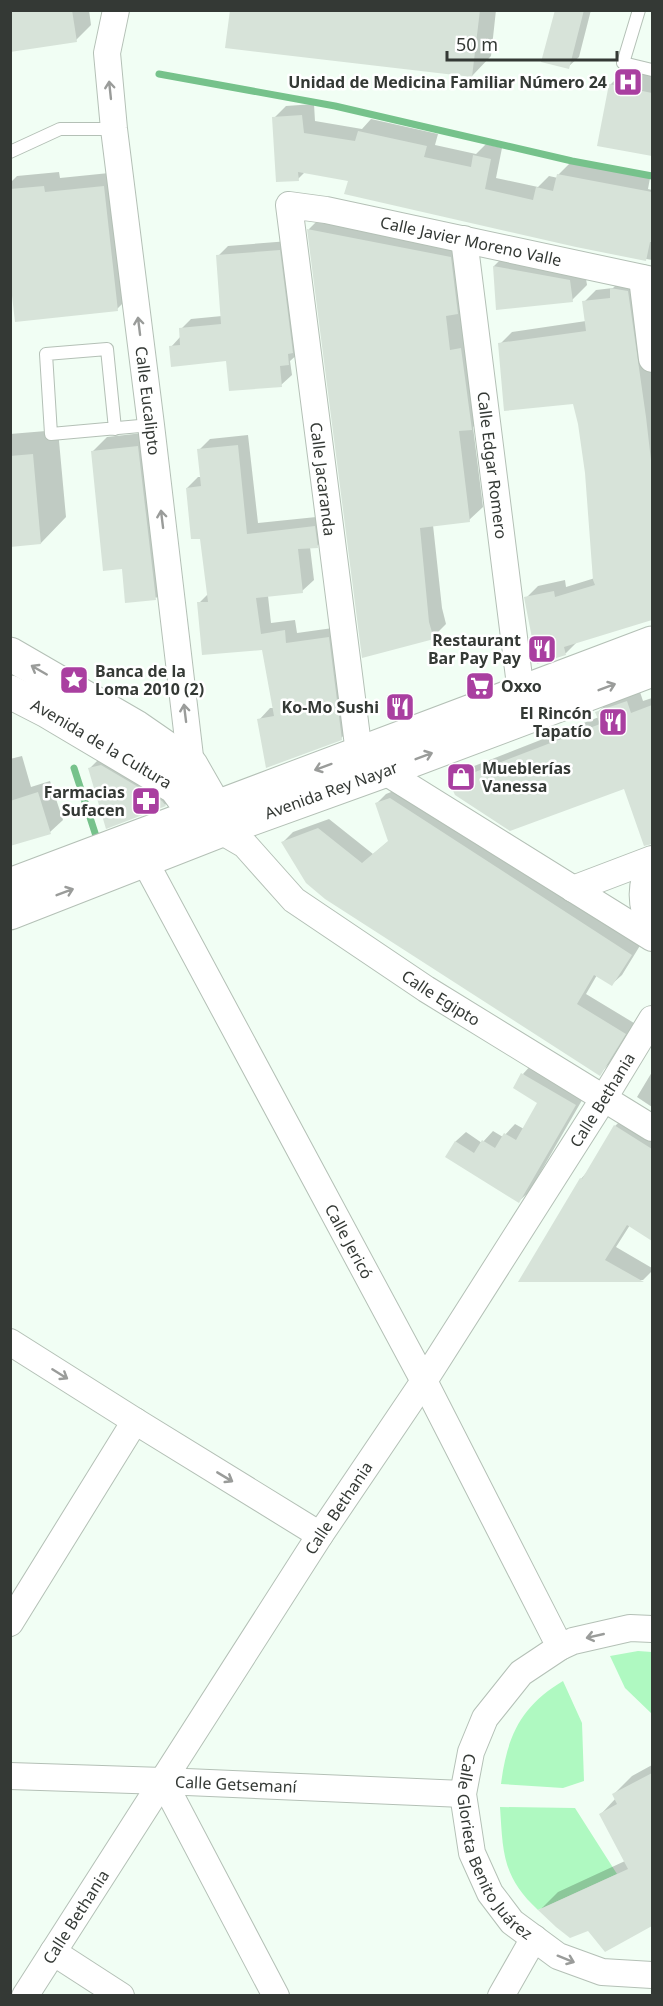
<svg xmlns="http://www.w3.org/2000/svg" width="663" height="2006" viewBox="0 0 663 2006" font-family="'Noto Sans',sans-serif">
<rect width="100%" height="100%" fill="#f1fef4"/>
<path fill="#aff9c1" d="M638,1651L652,1652V1714L625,1688L610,1656Z
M563,1681L582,1723L584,1781L563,1788L501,1784C507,1736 521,1706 563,1681Z
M500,1807L575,1808L617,1874L538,1910C502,1877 503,1852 500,1807Z"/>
<path fill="#0003" d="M10,10H89L91,25L76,40Z
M231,10H496L491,56L472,76Z
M557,10H591L579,57L568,67Z
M625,70L652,75V155L599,144L610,85Z
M314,104L315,121L362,129L371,119L438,134L435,145L476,154L486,144L502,148L496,178L538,187L549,176L558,178V175L570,163L650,178L648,189L652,190V260L576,246L349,179L306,171L298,179L274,118L286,106Z
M59,172L60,178L119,172L132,294L117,309L10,264V183L17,176Z
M322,216L464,244L471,299L460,311L463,337L474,336L485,415L473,427L483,507L469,520L433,525L442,608L446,624L433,637L363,657L309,229Z
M289,241L299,353L290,361L292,375L281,385L227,359L171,347L181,336V329L191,319L222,316L218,256L228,246Z
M509,251L584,266L587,285L572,300L497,308L494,266Z
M624,277L640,279L652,375V619L578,641L566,653L538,663L526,598L538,586L565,580L566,587L595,578L586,473L580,424L574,402L500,344L512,332L586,321L584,302L596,290L613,288Z
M58,430L66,517L41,543L10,545V434Z
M152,432L170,584L156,598L123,568L93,451L107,437Z
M248,435L258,523L326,516L328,535L317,546L310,547L314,580L302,591L268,596L271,623L295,620L297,633L340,627L353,727L341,738L259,720L270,708H274L263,649L199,603L208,594L201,537L187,488L198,477H202L199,450L210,439Z
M639,689L643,701L652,698V841L645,844L625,787L451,782L464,770L599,717L597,713L610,700Z
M105,753L180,790L165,805L90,768Z
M22,756L31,787L50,781L63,820L50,832L10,845V759Z
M401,788L641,944L622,975L612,984L597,975L586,994L634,1023L609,1064L599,1074L283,842L293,832L329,819L373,854L390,840L376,804L386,794Z
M532,1064L585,1095L529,1192L519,1201L447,1157L456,1141L466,1132L482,1143L493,1131L503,1137L515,1124L524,1129L539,1102L523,1074Z
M652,1072V1107L637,1097Z
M628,1114L652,1129V1239L630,1225L616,1247L652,1268V1271L643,1280H521L581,1179L587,1172L615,1126Z
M652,1765V1925L606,1950L589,1929L540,1910L558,1892L625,1861L601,1814L616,1798L614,1794L632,1776Z"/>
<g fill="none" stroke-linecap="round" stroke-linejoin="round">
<path stroke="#76c28b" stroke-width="7" d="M159,74L335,106L572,161L652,176
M74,768L96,836"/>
</g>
<path fill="#d7e3d9" d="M10,10H72L77,42L10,52Z
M230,10H480L472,77L225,48Z
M555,10H584L569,69L541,62Z
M609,84L652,93V156L597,146Z
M302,115L304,133L355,141L358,131L427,146L424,157L471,167L473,155L491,159L485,189L533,200L536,187L553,191L557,174L652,192V242H650L646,261L576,247L344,194L348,181L298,172L299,181L276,182L272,117Z
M44,186L45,192L104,186L118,311L15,322L10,278V189Z
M307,229L451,257L458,314L446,316L450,350L461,348L472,430L459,431L470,522L420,528L429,622L434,639L362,658Z
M280,250L293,353L288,354L289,365L280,366L282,387L229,391L226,361L171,367L169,346L180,345L179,328L221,324L216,255Z
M493,266L570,280L573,302L496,310Z
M610,288L628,291L646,417L652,469V620L564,647L566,655L537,664L524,597L554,591L555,597L595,585L593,580L585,473L578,424L573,404L504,411L498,343L586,331L582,301L610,298Z
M238,445L247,534L315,526L318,548L298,549L303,593L256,598L261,634L285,630L286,643L329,637L342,740L266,768L257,719L274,716L262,650L202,655L197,602H208L200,539H191L186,488L201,486L197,449Z
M138,446L156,600L125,603L122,569L103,571L91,451Z
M33,454L41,544L10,547V456Z
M627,701L631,713L652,705V844L644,846L624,789L510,831L455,795L449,782L600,724L595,712Z
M101,765L162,801L166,806L106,829L88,768Z
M38,792L51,834L10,846V801Z
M390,798L632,955L612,986L594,975L577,1004L626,1034L600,1076L325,899L306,883L281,842L318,828L362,863L388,841L375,803Z
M521,1073L576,1105L519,1203L445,1157L455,1141L474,1153L482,1140L495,1148L504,1133L516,1140L537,1103L513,1088Z
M614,1125L652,1149V1241L627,1225L605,1260L644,1282H518L580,1178L582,1179Z
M652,1773V1926L605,1952L588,1931L570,1938L556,1927L538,1910L628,1869L599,1814L617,1804L612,1794Z"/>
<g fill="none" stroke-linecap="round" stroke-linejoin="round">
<g stroke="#b4c0b6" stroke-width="14">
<path id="service" d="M639,10L623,63L652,70
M10,152L60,129H114
M115,429L107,349L46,354L51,434L151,425"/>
</g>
<g stroke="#b4c0b6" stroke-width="28">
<g id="minor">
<path id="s1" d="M116,10L107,53L114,129L151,425L191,765L184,775"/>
<path id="s2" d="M464,239L521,693"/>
<path d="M642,278L652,359"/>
<path id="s3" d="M359,753L289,205L326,210L652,280"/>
<path d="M384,771L652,938"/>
<path id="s4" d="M221,831L245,845L294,900L426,989L652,1128"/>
<path id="s5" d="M136,845L424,1381L560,1647"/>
<path d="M652,864C637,886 642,910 652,932"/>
<path d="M573,889L652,859"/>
<path d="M10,1342L135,1421L320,1535"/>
<path d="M10,1623L135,1421"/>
<path id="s6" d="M652,1629L630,1628L573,1641L560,1647L521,1673L485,1718L471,1752L463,1794L472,1853L490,1893L512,1922L558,1956L602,1972L652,1975"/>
<path id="s7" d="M10,1776L163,1781L463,1794"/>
<path d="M163,1781L276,1996"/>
<path d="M53,1952L121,1996"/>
<path id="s8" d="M25,1996L320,1535L424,1381L604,1098L652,1019"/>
<path d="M501,1996L534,1938"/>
</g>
</g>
<g stroke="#b4c0b6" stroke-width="35">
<g id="secondary">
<path d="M10,654L136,727L191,765L215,807L234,820"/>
<path id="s9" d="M10,692L47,711L175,787L195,814L212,826"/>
<path d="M10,885L652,643"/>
<path id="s10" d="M10,913L240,823L384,771L652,670"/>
</g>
</g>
<use href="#service" stroke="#fff" stroke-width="12"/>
<use href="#minor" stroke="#fff" stroke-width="26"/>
<use href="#secondary" stroke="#fff" stroke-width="33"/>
</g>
<defs><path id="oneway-shaft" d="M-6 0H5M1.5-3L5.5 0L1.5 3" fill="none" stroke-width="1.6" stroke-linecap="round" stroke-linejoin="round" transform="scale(1.5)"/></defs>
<g stroke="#9a9c9a">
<use href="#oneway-shaft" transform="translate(110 90) rotate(-96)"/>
<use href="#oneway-shaft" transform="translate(139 326) rotate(-97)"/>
<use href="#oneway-shaft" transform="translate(162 519) rotate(-97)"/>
<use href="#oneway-shaft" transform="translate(39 670) rotate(-150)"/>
<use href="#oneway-shaft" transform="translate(607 687) rotate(-21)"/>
<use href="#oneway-shaft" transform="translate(185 713) rotate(-97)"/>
<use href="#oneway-shaft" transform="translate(424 756) rotate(-21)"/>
<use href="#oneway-shaft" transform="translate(323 767) rotate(160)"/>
<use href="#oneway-shaft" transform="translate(65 892) rotate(-21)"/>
<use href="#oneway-shaft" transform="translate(60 1374) rotate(32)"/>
<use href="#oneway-shaft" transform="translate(225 1477) rotate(31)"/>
<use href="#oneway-shaft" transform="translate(595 1636) rotate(167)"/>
<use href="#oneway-shaft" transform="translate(566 1959) rotate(22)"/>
</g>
<defs>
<g id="hospital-square" transform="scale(1.5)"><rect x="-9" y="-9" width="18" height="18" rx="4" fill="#a93fa0" stroke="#fff"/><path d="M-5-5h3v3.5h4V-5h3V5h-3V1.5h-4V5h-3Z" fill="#fff"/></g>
<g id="restaurant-square" transform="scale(1.5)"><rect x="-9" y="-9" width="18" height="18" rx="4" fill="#a93fa0" stroke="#fff"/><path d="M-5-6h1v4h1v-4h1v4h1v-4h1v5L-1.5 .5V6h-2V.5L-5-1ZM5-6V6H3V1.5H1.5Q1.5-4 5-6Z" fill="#fff"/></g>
<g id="sight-square" transform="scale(1.5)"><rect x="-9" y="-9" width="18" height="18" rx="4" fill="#a93fa0" stroke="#fff"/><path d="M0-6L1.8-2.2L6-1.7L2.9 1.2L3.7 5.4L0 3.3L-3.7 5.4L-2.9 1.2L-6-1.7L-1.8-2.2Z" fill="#fff"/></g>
<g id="supermarket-square" transform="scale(1.5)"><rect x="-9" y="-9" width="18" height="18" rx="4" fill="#a93fa0" stroke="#fff"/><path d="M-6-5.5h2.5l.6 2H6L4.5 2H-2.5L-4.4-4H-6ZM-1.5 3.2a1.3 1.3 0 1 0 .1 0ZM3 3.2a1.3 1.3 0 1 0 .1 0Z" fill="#fff"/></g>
<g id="shop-square" transform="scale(1.5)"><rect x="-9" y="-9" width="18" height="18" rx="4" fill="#a93fa0" stroke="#fff"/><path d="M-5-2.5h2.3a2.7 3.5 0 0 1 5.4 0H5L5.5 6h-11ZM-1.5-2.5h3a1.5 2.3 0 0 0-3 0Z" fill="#fff"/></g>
<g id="pharmacy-square" transform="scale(1.5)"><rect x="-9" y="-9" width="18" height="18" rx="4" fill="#a93fa0" stroke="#fff"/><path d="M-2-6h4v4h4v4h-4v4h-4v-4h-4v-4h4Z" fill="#fff"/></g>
</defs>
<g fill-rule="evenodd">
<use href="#hospital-square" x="628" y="82"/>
<use href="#restaurant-square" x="542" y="649"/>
<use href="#sight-square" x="74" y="680"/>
<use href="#supermarket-square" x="480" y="686"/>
<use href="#restaurant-square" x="400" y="707"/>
<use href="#restaurant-square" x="613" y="722"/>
<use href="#shop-square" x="461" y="777"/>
<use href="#pharmacy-square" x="146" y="801"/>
</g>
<g text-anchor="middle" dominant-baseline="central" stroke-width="5" stroke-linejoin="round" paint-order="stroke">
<g font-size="16" font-weight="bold" fill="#343935" stroke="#fff" text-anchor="end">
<text x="607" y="82">Unidad de Medicina Familiar Número 24</text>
<text x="521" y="640">Restaurant<tspan x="521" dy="18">Bar Pay Pay</tspan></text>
<text x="95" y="671" text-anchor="start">Banca de la<tspan x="95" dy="18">Loma 2010 (2)</tspan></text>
<text x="501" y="686" text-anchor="start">Oxxo</text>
<text x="379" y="707">Ko-Mo Sushi</text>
<text x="592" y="713">El Rincón<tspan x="592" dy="18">Tapatío</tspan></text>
<text x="482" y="768" text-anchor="start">Mueblerías<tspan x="482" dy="18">Vanessa</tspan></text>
<text x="125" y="792">Farmacias<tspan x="125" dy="18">Sufacen</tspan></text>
</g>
<g font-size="16" fill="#343935" stroke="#fff">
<text stroke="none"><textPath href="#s3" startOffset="738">Calle Javier Moreno Valle</textPath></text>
<text stroke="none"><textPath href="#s1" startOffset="394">Calle Eucalipto</textPath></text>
<text stroke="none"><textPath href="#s2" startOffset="228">Calle Edgar Romero</textPath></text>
<text transform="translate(323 479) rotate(83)">Calle Jacaranda</text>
<text stroke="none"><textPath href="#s9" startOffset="105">Avenida de la Cultura</textPath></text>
<text stroke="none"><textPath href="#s10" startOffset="344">Avenida Rey Nayar</textPath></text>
<text stroke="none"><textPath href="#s4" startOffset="278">Calle Egipto</textPath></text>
<text stroke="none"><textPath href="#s8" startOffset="1066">Calle Bethania</textPath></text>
<text stroke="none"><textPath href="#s5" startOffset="450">Calle Jericó</textPath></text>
<text stroke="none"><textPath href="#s8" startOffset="580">Calle Bethania</textPath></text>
<text stroke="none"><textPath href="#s7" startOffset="226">Calle Getsemaní</textPath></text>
<text stroke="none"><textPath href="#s6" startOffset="340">Calle Glorieta Benito Juárez</textPath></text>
<text stroke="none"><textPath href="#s8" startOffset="94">Calle Bethania</textPath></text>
</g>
</g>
<rect width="663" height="2006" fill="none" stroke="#343935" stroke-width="24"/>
<path d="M447 51v9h170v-9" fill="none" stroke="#343935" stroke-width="3"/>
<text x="456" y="51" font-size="18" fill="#343935" stroke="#ffffff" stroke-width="4.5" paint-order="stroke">50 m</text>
</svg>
